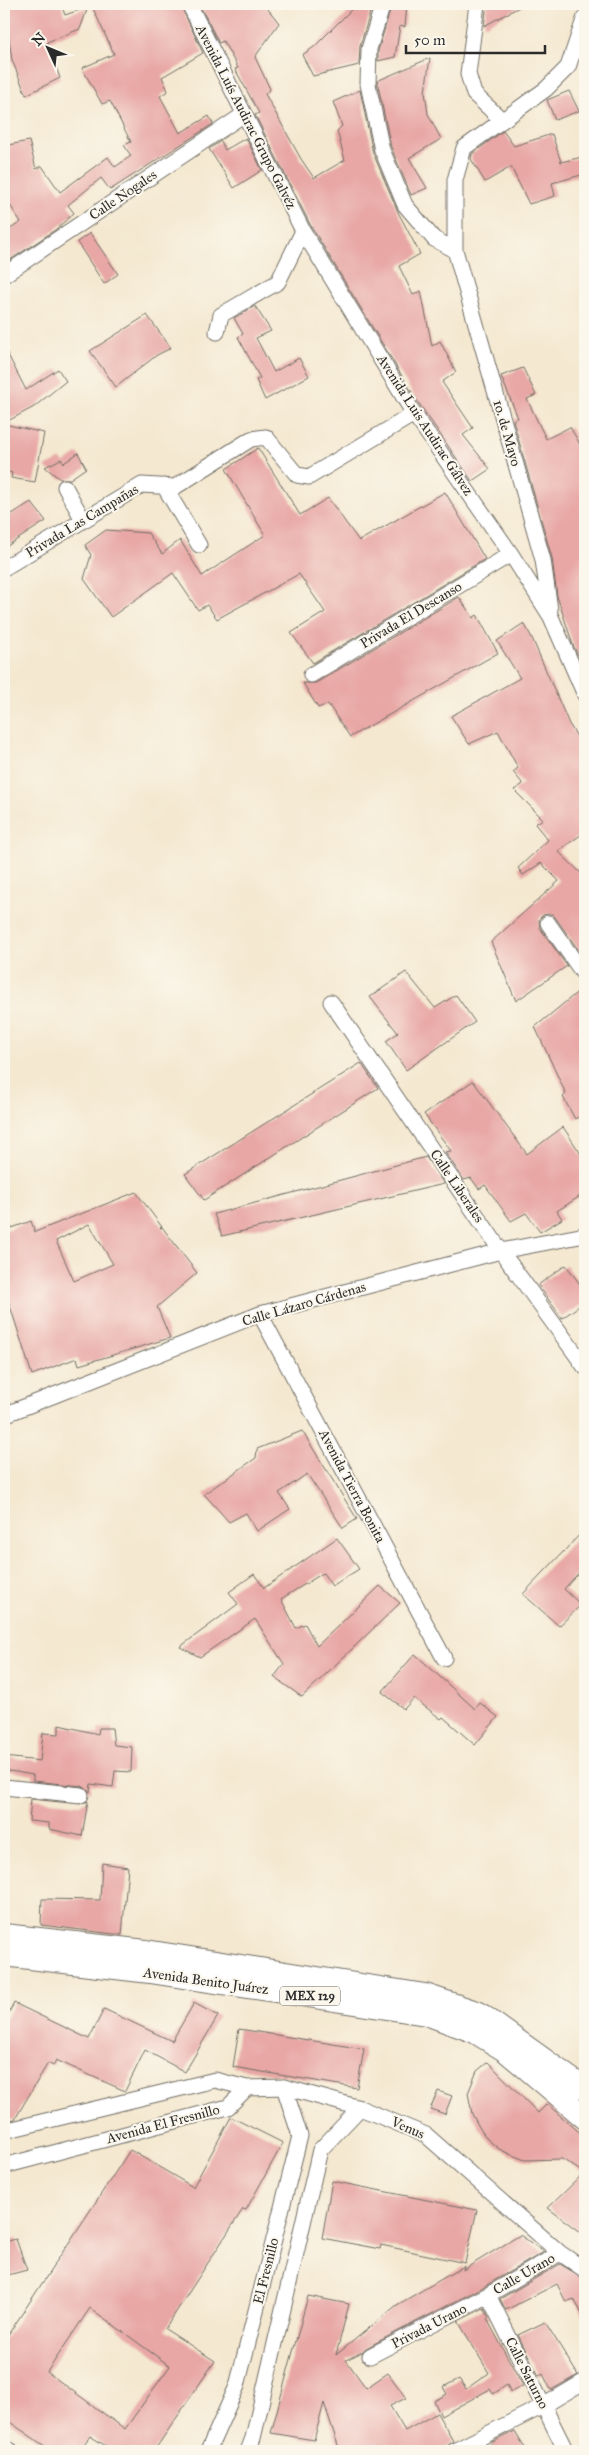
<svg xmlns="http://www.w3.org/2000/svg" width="589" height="2455" viewBox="0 0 589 2455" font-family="'IM FELL Great Primer',serif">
<rect width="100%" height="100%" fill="#fbf7ec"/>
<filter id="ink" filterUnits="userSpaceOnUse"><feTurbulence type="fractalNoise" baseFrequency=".02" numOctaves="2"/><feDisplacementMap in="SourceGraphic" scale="10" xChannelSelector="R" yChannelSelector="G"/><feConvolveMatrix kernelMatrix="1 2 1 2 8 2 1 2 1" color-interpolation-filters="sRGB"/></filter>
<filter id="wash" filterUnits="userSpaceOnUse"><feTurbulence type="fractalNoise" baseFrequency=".0096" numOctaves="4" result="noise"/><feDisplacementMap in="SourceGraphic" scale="20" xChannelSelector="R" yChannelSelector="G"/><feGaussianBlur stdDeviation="1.12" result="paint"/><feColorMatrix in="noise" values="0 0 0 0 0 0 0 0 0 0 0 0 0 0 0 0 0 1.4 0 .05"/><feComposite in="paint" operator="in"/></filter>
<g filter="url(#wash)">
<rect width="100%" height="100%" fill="#f4e8d0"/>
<g id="blocks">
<path fill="#e8a7a5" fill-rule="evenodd" d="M4,4H61L65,15L88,7L80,29L47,42L60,78L26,95L12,60Z
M91,4H180L203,53L162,77L168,91L160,96L180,133L209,116L213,124L110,190L101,178L68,205L74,213L55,230L4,264V233L21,222L4,196V158L9,157L8,145L29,141L36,169L42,166L60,192L108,157L115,167L131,156L124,145L131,142L110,101L102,104L82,68L114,54Z
M199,4H264L279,23L255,57L270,89L265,94L301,159L314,178L345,160L337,131L342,126L333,102L360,90L373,153L399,214L420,254L399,266L413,295L421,291L432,346L440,341L456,372L442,382L473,428L463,435L490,469L472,481L416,399L311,226L255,115L259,113L235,69L238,68L223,41L219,43Z
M357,4L370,13L360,46L359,65L313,76L302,55L314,47Z
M392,4H407L405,27L400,26L395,57L378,61V51Z
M487,4H525L484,26Z
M430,58L425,92L428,114L441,139L409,158L427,188L411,195L391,147L377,81Z
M569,91L579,111L555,120L547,100Z
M503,131L514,146L552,134L561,162L582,157L585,174L552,183L555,196L529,204L511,167L485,182L471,159L472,154Z
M246,138L262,170L234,188L209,149L221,141L225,150Z
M90,233L118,274L104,284L77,242Z
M255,306L271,331L256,338L274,372L299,358L309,376L265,400L256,380L260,378L238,337L243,334L234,318Z
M147,315L171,348L157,355L116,387L90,351Z
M4,347L26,390L58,369L66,381L34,407L4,423Z
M523,368L536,395L527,399L546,439L570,427L585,453V669L573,645L557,596L552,558L513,420L518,418L501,376Z
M4,424L44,433L35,482L11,478L12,473L4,470Z
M258,448L300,515L328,498L359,541L445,492L485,559L313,663L291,633L325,612L299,574L217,619L207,605L198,610L173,573L111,617L84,579L91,555L85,545L106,530L148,533L162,554L180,540L202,576L265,535L226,469Z
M78,453L86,468L70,479H60L45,467L61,459L64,463Z
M31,502L46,521L4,548V519Z
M459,597L473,618L477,615L498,653L350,737L328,704L318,708L303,683H316Z
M524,623L532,638L569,724L585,749V832L558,851L585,877V953L582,955L555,917L552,914L543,915L539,919L540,928L567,966L516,1001L491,942L559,881L541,863L523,875L518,868L548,840L535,824L543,819L514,790L523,784L513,772L518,768L498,731L469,744L451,716L520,678L497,641Z
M406,972L435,1008L456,995L475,1022L406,1070L386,1041L398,1033L370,997Z
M585,986V1113L575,1119L563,1097L566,1094L535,1027Z
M361,1063L378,1088L204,1200L185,1174Z
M473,1081L527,1154L563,1127L585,1160V1193L557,1211L562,1219L540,1232L526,1213L511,1221L485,1185L479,1189L471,1178L464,1180L445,1152L451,1151L424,1114Z
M426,1157L444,1184L222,1236L214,1214Z
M136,1192L162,1227L160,1228L162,1227L197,1273L157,1307L170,1338L79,1365L77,1358L32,1375L4,1287V1231L31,1221L35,1232ZM89,1224L113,1264L74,1281L56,1241Z
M566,1265L585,1291V1302L562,1318L538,1285Z
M302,1431L357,1519L343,1528L307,1474L279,1493L290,1509L257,1531L246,1513L229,1522L204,1494L256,1458L257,1449Z
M585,1529V1566L564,1589L581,1605L559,1626L523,1594Z
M337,1538L359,1569L332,1586L323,1573L281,1599L296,1628L305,1624L317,1646L380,1586L400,1603L302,1697L274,1677L284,1664L255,1619L200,1657L180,1647L238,1604L229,1592L254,1574L264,1588Z
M415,1654L475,1709L480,1703L498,1717L475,1745L443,1717L441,1719L414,1698L404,1709L382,1692Z
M59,1725L98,1734L99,1728H112L114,1745L132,1747L131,1772L115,1771L113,1787L91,1784L90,1792L82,1786L33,1781V1775L4,1770V1757L40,1761L43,1733L59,1734Z
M31,1799L80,1804L88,1801L82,1836L49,1829V1823L29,1821Z
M102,1863L128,1867L122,1935L41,1925L42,1899L100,1900Z
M14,2003L89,2039L104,2009L172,2041L194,2003L218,2016L185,2072L145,2050L125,2091L56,2060L53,2066L48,2063L15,2119L4,2121V2023Z
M239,2029L364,2049L357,2088L233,2067Z
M488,2062L538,2113L547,2104L585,2137V2236L548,2208L584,2173L562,2159L525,2160L512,2155L499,2149L487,2139L479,2127L472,2114L468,2093L477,2071Z
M438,2091L452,2096L445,2114L430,2109Z
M231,2117L283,2143L246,2210L243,2209L165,2329L215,2361L154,2451H114L90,2436L79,2451H52L4,2418V2341L130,2150L193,2187ZM90,2308L170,2366L125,2429L47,2372Z
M332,2181L477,2210L465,2263L381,2245L380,2249L322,2238Z
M520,2235L544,2252L483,2287L366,2348L362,2352L346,2360L366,2388L388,2373L406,2398L390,2406L405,2431L437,2413L453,2441L445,2448L439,2451H340L324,2403L314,2440L271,2433L308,2296L349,2304L336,2355L397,2305L464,2266L463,2270Z
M16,2239L27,2270L4,2276V2242Z
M560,2264L585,2279V2320L574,2299L566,2302L557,2284L506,2310L500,2299Z
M484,2308L489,2318L487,2319L523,2386L511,2392L507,2385L493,2394L490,2389L441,2416L434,2401L447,2394L443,2387L459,2379L466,2389L489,2373L458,2321Z
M545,2322L578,2375L551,2390L543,2374L539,2376L518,2335Z
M515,2431L527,2451H496L491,2443Z"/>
</g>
</g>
<g filter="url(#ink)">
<use href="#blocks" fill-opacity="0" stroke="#716d65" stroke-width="1"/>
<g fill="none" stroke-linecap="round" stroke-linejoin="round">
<g stroke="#716d65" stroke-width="17">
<path id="street" d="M189,4L303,231L414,414L511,554L551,617L585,695
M383,4L369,49L368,84L382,150L405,205L434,239L455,250
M477,4L468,74L474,94L502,120
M4,275L243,115
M217,332L221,315L278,282L303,231
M164,486L199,545
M65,487L83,520
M4,568L142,485L175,487L251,439L266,437L297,475L309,477L414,414
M550,610L543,560L455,250V180L464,148L546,89L568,67L585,17
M311,675L511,554
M548,923L585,976
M331,1002L501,1251L585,1367
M260,1314L444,1658
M4,1415L260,1314L501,1251L585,1235
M4,1787L81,1795
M4,2131L215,2080L247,2088L284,2087L360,2108L426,2135L560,2253L585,2270
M4,2166L228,2107L247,2088
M488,2295L566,2451
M370,2356L488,2295L560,2253
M4,2447L11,2451
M208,2451L237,2386L300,2136L284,2087
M248,2451L253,2438L320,2150L360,2108
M454,2451L543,2406L585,2381"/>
</g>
<g stroke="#716d65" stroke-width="24">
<path id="primary" d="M4,1935L146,1951L425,1995L479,2013L585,2089
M4,1955L150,1972L426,2014L475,2032L506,2051L585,2118"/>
</g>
<use href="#street" stroke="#fff" stroke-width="15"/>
<use href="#primary" stroke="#fff" stroke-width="22"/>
</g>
</g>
<g text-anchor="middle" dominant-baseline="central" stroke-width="4" stroke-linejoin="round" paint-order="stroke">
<rect fill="#fbf7ec" stroke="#696865" stroke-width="1" x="280" y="1986.5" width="60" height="19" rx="4"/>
<g font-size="12" font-weight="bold" fill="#2b2b2b">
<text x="310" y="1996">MEX 129</text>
</g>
<g font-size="14" fill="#2b2b2b" stroke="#fbf7ec">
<text transform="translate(246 117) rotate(63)">Avenida Luís Audirac Grupo Galvéz</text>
<text transform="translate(123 195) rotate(-34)">Calle Nogales</text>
<text transform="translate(425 425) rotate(57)">Avenida Luis Audirac Gálvez</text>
<text transform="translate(507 433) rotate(74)">1o. de Mayo</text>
<text transform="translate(82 521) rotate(-31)">Privada Las Campañas</text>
<text transform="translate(411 615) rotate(-31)">Privada El Descanso</text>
<text transform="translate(457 1186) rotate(56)">Calle Liberales</text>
<text transform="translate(304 1304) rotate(-16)">Calle Lázaro Cárdenas</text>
<text transform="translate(352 1486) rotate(62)">Avenida Tierra Bonita</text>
<text transform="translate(206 1981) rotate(8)">Avenida Benito Juárez</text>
<text transform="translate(163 2124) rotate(-15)">Avenida El Fresnillo</text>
<text transform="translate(408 2128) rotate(24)">Venus</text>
<text transform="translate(266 2271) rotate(-76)">El Fresnillo</text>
<text transform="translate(524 2274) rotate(-30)">Calle Urano</text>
<text transform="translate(429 2326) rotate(-27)">Privada Urano</text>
<text transform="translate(527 2373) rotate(63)">Calle Saturno</text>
</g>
</g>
<rect width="589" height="2455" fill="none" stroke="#fbf7ec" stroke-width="20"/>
<g transform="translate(48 48) rotate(314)" stroke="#fbf7ec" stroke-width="4" paint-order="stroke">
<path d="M0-4L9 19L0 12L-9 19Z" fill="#2b2b2b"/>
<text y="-8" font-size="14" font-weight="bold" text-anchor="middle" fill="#2b2b2b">N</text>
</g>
<path d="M406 45v8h139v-8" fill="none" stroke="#2b2b2b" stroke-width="2.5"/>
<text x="414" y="45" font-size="15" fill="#2b2b2b" stroke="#fbf7ec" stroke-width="4" paint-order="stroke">50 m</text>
</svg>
